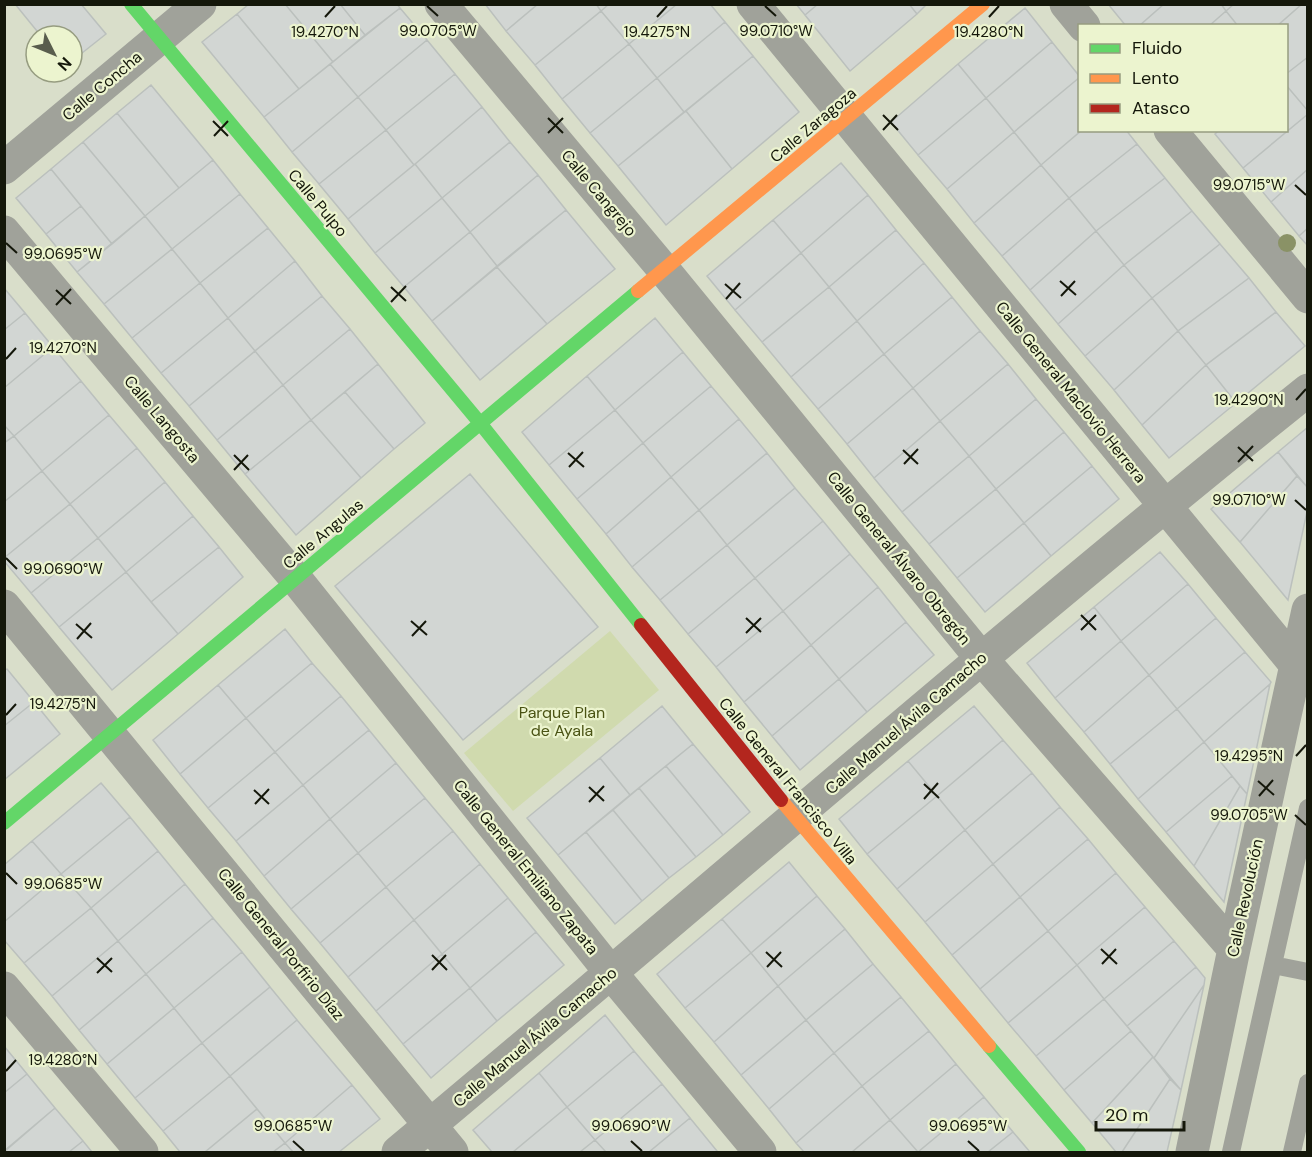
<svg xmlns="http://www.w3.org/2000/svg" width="1312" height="1157" viewBox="0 0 1312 1157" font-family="'DM Sans',sans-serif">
<rect width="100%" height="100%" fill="#d9deca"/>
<path fill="#d0daae" d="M610,631L659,690L513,811L464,753Z"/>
<path fill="#d2d6d3" stroke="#bbc0bd" stroke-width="1.5" d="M15,4H81L106,34L72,61V36H41Z
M249,4H285L333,62L299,89L237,14Z
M285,4H340L365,35L333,62Z
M340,4H397L400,8L365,35Z
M485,4H538L506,31Z
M538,4H596L601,11L535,65L506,31Z
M596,4H609L601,11Z
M609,4H677L629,44L601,11Z
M677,4H710L725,22L657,78L629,44Z
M796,4H818L805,15Z
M818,4H909L917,14L850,71L805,15Z
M909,4H927L917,14Z
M1108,4H1164L1139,26H1126Z
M1164,4H1221L1226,11L1209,26H1139Z
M1221,4H1234L1226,11Z
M1234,4H1302L1277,26H1238L1226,11Z
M1302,4H1308V57L1286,74V26H1277Z
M400,8L427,40L358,97L330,64Z
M1025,8L1052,42L986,98L958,64Z
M601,11L629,44L562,99L535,65Z
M1226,11L1238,26H1209Z
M237,14L299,89L264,117L202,42Z
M725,22L753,56L684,112L657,78Z
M427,40L455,74L386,130L358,97Z
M1052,42L1080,77L1014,132L986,98Z
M629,44L657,78L590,133L562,99Z
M753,56L799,112L732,169L686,111Z
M1308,57V111L1286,85V74Z
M330,64L358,97L292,152L264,117Z
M958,64L986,98L918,155L891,122Z
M455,74L482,107L414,165L386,130Z
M1080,77V130H1082L1041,165L1014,132Z
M657,78L684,112L618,166L590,133Z
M151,85L213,160L179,188L117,113Z
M1286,85L1308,111V114L1243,168L1215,134L1219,130H1286Z
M358,97L386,130L319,184L292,152Z
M986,98L1014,132L947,189L918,155Z
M482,107L510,142L442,198L415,164Z
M686,111L732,169L666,225L618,166Z
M117,113L179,188L145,216L83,142Z
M1308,114V169L1271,202L1243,168Z
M386,130L414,165L348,219L319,184Z
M1082,130H1126L1137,144L1069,198L1041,165Z
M1014,132L1041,165L974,223L947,189Z
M83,142L145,216L112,244L51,169Z
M510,142L538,175L470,232L442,198Z
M1137,144L1165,178L1096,231L1069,198Z
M213,160L240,194L172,249L145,216Z
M841,163L868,195L801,253L773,220Z
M415,164L442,198L375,253L348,219Z
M1041,165L1069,198L1002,256L974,223Z
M51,169L81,206L46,234L16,198Z
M1308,169V228L1299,236L1271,202Z
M538,175L566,210L497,266L470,232Z
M1165,178L1192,211L1124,265L1096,231Z
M240,194L268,228L200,283L172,249Z
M868,195L896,230L829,287L801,253Z
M442,198L470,232L404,287L375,253Z
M1069,198L1096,231L1030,290L1002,256Z
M81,206L112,244L77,272L46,234Z
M566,210L615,269L547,324L497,267Z
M1192,211L1220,244L1152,298L1124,265Z
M145,216L172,249L104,304L77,272Z
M773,220L801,253L735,310L707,276Z
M268,228L295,261L228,318L200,283Z
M1308,228V246L1299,236Z
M896,230L924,263L857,321L829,287Z
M1096,231L1124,265L1058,324L1030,290Z
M470,232L497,266L432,321L404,287Z
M1220,244L1249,278L1178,331L1152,298Z
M172,249L200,283L132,338L104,304Z
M801,253L829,287L762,342L735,310Z
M295,261L322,296L255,351L228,318Z
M924,263L952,297L884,354L857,321Z
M1124,265L1152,298L1085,356L1058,324Z
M497,267L547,324L480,380L432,321Z
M1249,278L1276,312L1206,365L1178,331Z
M200,283L228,318L161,373L132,338Z
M829,287L857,321L791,377L762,342Z
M4,288L25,313L4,330Z
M322,296L350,329L283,385L255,351Z
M952,297L980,331L913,388L884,354Z
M1152,298L1178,331L1114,390L1085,356Z
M1276,312L1305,346L1236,403L1206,365Z
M25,313L53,347L4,388V330Z
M228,318L255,351L189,406L161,373Z
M655,318L683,352L615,410L587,376Z
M857,321L884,354L818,409L791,377Z
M350,329L378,364L311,420L283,385Z
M980,331L1008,364L940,421L913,388Z
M1178,331L1206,365L1142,425L1114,390Z
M53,347L81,381L14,436L4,425V388Z
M255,351L283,385L217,440L189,406Z
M683,352L711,386L643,443L615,410Z
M884,354L913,388L847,444L818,409Z
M378,364L425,423L394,449L345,392Z
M1008,364L1036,399L969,456L940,421Z
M1206,365L1236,403L1169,458L1142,425Z
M587,376L615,410L549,465L522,432Z
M81,381L109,415L42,471L14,436Z
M283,385L311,420L245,474L217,440Z
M711,386L739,419L671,477L643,443Z
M913,388L940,421L874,478L847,444Z
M345,392L394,449L361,478L311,420Z
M1036,399L1064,432L996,489L969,456Z
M615,410L643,443L577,499L549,465Z
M109,415L137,448L70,504L42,471Z
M739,419L767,453L699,510L671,477Z
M311,420L361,478L296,535L245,474Z
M940,421L969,456L902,512L874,478Z
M4,425L14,436L4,443Z
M1308,427V488L1278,452Z
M1064,432L1092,466L1024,523L996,489Z
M14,436L42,471L4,502V443Z
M643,443L671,477L606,534L577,499Z
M137,448L165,482L98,538L70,504Z
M1278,452L1297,476L1240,542L1211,509Z
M767,453L795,488L727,545L699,510Z
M969,456L996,489L929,544L902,512Z
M1092,466L1119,499L1051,556L1024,523Z
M42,471L70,504L4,558V502Z
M470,474L598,627L463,740L335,586Z
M1297,476L1308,488V507L1288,600L1240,542Z
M671,477L699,510L632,567L606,534Z
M165,482L193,516L126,572L98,538Z
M795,488L823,521L755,578L727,545Z
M996,489L1024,523L957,578L929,544Z
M70,504L98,538L31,593L4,561V558Z
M699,510L727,545L660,600L632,567Z
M193,516L219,547L151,602L126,572Z
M823,521L850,554L783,611L755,578Z
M1024,523L1051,556L985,612L957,578Z
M98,538L126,572L59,627L31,593Z
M727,545L755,578L688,634L660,600Z
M219,547L243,577L178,634L151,602Z
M1160,552L1188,584L1121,641L1094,607Z
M850,554L878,587L811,645L783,611Z
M126,572L178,634L112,690L59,627Z
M755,578L783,611L716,667L688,634Z
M1188,584L1216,618L1149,675L1121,641Z
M878,587L906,622L839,679L811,645Z
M1094,607L1121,641L1055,698L1027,663Z
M783,611L811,645L744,702L716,667Z
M1216,618L1245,652L1177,709L1149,675Z
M906,622L934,655L867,712L839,679Z
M285,629L312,663L246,718L218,685Z
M1121,641L1149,675L1084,732L1055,698Z
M811,645L839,679L772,736L744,702Z
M1245,652L1271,682L1270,684L1204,742L1177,709Z
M312,663L341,696L275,752L246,718Z
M7,669L34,702L4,726V670Z
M1149,675L1177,709L1110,764L1084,732Z
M839,679L867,712L800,770L772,736Z
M1270,684L1247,794L1204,742Z
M218,685L246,718L180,774L153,740Z
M341,696L369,730L303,785L275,752Z
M34,702L60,734L4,780V726Z
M662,706L693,744L630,795L600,758Z
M974,706L1003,740L937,796L908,761Z
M1177,709L1204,742L1138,799L1110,764Z
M246,718L275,752L208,808L180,774Z
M369,730L396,763L330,819L303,785Z
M1003,740L1032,773L965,830L937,796Z
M1204,742L1232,776L1166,832L1138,799Z
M693,744L750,812L723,835L666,766Z
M275,752L303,785L236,841L208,808Z
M600,758L630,795L558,855L527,818Z
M908,761L937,796L867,854L839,819Z
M396,763L425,798L358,853L330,819Z
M666,766L723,835L696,857L639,788Z
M1032,773L1060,807L993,864L965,830Z
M1232,776L1240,786L1194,866L1166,832Z
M101,783L130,817L61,874L32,841Z
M303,785L330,819L264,876L236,841Z
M1240,786L1247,794L1224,902L1194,866Z
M639,788L696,857L669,878L613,810Z
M937,796L965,830L897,889L867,854Z
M425,798L453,831L386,887L358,853Z
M1060,807L1088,839L1020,897L993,864Z
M613,810L669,878L642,901L586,832Z
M130,817L158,851L91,908L61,874Z
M330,819L358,853L291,909L264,876Z
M965,830L993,864L925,922L897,889Z
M453,831L480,864L414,920L386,887Z
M586,832L642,901L615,924L558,855Z
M1088,839L1116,873L1048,931L1020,897Z
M32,841L61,874L4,922V865Z
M158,851L185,884L118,941L91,908Z
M358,853L386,887L320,943L291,909Z
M789,862L817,896L751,953L722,919Z
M480,864L508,898L442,954L414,920Z
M993,864L1020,897L952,955L925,922Z
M1116,873L1145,907L1077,965L1048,931Z
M61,874L91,908L24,963L4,940V922Z
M185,884L213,918L146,974L118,941Z
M386,887L414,920L348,977L320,943Z
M817,896L845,929L778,986L751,953Z
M1020,897L1048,931L980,989L952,955Z
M508,898L536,932L470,988L442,954Z
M1145,907L1174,941L1104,999L1077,965Z
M91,908L118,941L52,996L24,963Z
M213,918L242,952L174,1008L146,974Z
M722,919L751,953L685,1008L657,974Z
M414,920L442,954L376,1011L348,977Z
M845,929L873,964L806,1020L778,986Z
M1048,931L1077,965L1008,1023L980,989Z
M536,932L564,965L497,1021L470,988Z
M118,941L146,974L79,1030L52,996Z
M1174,941L1196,967L1127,1026L1104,999Z
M242,952L270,987L202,1043L174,1008Z
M751,953L778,986L714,1042L685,1008Z
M442,954L470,988L403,1044L376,1011Z
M873,964L901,997L834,1053L806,1020Z
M1077,965L1104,999L1036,1056L1008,1023Z
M1196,967L1205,978L1204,985L1154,1058L1127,1026Z
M146,974L174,1008L107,1064L79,1030Z
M1204,985L1181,1090L1154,1058Z
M778,986L806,1020L741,1075L714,1042Z
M270,987L297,1020L230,1076L202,1043Z
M470,988L497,1021L431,1078L403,1044Z
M901,997L929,1031L862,1086L834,1053Z
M1104,999L1131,1031L1064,1090L1036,1056Z
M174,1008L202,1043L135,1098L107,1064Z
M605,1015L634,1051L567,1107L539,1073Z
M297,1020L352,1085L285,1143L230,1076Z
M806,1020L834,1053L769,1109L741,1075Z
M929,1031L956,1064L890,1120L862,1086Z
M1131,1031L1153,1057L1092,1123L1064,1090Z
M202,1043L230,1076L163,1131L135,1098Z
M4,1046L27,1074L4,1093Z
M634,1051L662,1084L595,1140L567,1107Z
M834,1053L862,1086L796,1143L769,1109Z
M1153,1057L1170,1079L1122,1152H1116L1092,1123Z
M956,1064L984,1097L918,1152L890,1120Z
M539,1073L567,1107L513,1152H492L473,1130Z
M27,1074L55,1108L4,1151V1093Z
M230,1076L257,1109L205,1152H180L163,1131Z
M1170,1079L1181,1090L1167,1152H1122Z
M662,1084L690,1118L649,1152H606L595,1140Z
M352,1085L380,1119L339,1152H293L285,1143Z
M862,1086L890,1120L852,1152H804L796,1143Z
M984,1097L1013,1132L988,1152H918Z
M567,1107L595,1140L580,1152H513Z
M55,1108L83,1141L69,1152H4Z
M257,1109L285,1143L273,1152H205Z
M690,1118L717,1151L715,1152H649Z
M890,1120L918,1152H852Z
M1013,1132L1030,1152H988Z
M595,1140L606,1152H580Z
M83,1141L92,1152H69Z
M285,1143L293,1152H273Z"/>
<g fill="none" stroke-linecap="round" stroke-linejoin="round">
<path stroke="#a0a29a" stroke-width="18" d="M1273,965L1308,972
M1231,1152L1308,808
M1292,1152L1308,1083"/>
<path stroke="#a0a29a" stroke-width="33" d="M441,4L664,270L981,658L1234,949
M753,4L1295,664
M1066,4L1084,26
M1170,130L1308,297
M4,168L200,4
M4,232L296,579L611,973L760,1152
M4,606L452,1152
M4,988L142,1152
M398,1152C701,899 999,638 1308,390
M1192,1152L1234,949L1308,610"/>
<path stroke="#63d668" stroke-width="14" d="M131,4L480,423L641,625
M4,823L638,291
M989,1046L1079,1152"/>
<path stroke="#ff974d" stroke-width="14" d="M638,291L983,4
M781,800L989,1046"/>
<path stroke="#b3261e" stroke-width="14" d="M641,625L781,800"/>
</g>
<circle fill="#8a9266" cx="1287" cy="243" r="9"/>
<path fill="none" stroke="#14170a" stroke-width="2" d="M427,6L438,16M765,6L776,16M325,17L335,6M657,17L667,6M989,17L999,6M883,115L898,130M548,118L563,133M213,121L228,136M883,130L897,115M548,133L563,118M214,136L228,121M1295,185L1306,195M6,243L17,253M1060,281L1076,295M725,284L741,298M391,287L406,301M56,290L71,304M1061,296L1075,281M726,299L740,283M391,302L406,286M56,305L71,289M6,359L16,348M1296,400L1306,389M1238,447L1253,461M903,450L918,464M568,453L584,467M234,455L249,470M1238,462L1253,446M904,464L918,449M569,467L583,452M234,470L248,455M1295,500L1306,510M6,558L17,569M1081,615L1096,630M746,618L761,632M411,621L427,635M76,624L92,638M1081,630L1096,615M746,633L761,618M412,636L426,621M77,639L91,623M6,715L16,704M1296,756L1306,745M1258,781L1274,795M924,784L939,798M589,787L604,801M254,790L269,804M1259,796L1273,780M924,799L938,783M589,802L604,786M255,804L269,789M1295,815L1306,825M6,873L17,884M1101,949L1117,964M766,952L782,967M432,955L447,970M97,958L112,972M1102,964L1116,949M767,967L781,952M432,970L446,955M97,973L112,958M6,1071L16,1060M293,1141L304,1151M631,1141L642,1151M968,1141L979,1151"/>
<g text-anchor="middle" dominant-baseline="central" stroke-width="4.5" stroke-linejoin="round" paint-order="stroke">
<g font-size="16" fill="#14170a" stroke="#ecf4cf">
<text transform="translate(102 86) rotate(-40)">Calle Concha</text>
<text transform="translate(813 125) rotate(-40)">Calle Zaragoza</text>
<text transform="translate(599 193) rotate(50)">Calle Cangrejo</text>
<text transform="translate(318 203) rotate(50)">Calle Pulpo</text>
<text transform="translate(1071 392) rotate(51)">Calle General Maclovio Herrera</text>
<text transform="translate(162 419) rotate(50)">Calle Langosta</text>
<text transform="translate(323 534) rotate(-40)">Calle Angulas</text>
<text transform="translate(899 558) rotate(51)">Calle General Álvaro Obregón</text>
<text transform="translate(906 723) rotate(-41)">Calle Manuel Ávila Camacho</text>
<text transform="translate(788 781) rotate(51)">Calle General Francisco Villa</text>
<text transform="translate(526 867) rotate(51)">Calle General Emiliano Zapata</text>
<text transform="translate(1245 898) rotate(-78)">Calle Revolución</text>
<text transform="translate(281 944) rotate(51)">Calle General Porfirio Díaz</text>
<text transform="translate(535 1037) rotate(-40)">Calle Manuel Ávila Camacho</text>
</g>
<g font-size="16" fill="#4a5314" stroke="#ecf4cf">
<text x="562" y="712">Parque Plan<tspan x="562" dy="18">de Ayala</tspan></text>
</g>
</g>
<g font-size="15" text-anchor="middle" fill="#14170a" stroke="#ecf4cf" stroke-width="4.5" stroke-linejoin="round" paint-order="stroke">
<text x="438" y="36">99.0705°W</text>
<text x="776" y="36">99.0710°W</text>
<text x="325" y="37">19.4270°N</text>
<text x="657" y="37">19.4275°N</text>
<text x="989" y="37">19.4280°N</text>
<text x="1249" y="190">99.0715°W</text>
<text x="63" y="259">99.0695°W</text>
<text x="63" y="353">19.4270°N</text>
<text x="1249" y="405">19.4290°N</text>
<text x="1249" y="505">99.0710°W</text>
<text x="63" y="574">99.0690°W</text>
<text x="63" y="709">19.4275°N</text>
<text x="1249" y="761">19.4295°N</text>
<text x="1249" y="820">99.0705°W</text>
<text x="63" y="889">99.0685°W</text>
<text x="63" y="1065">19.4280°N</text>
<text x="293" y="1131">99.0685°W</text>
<text x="631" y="1131">99.0690°W</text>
<text x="968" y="1131">99.0695°W</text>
</g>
<rect width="1312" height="1157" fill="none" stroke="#14170a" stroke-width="12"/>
<rect x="1078" y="24" width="210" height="108" fill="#ecf4cf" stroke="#969c80" stroke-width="1.5"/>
<rect x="1090" y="44" width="30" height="9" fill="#63d668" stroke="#969c80" stroke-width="1.5"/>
<text x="1132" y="54" font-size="18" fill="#14170a">Fluido</text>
<rect x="1090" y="74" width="30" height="9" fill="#ff974d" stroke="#969c80" stroke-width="1.5"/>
<text x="1132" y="84" font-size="18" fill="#14170a">Lento</text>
<rect x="1090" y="104" width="30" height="9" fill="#b3261e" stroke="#969c80" stroke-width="1.5"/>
<text x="1132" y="114" font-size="18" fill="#14170a">Atasco</text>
<g transform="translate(54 54) rotate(133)"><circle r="28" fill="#ecf4cf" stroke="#969c80" stroke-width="1.5"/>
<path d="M0-4.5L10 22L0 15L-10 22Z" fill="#595d4d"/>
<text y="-9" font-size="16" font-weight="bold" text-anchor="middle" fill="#14170a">N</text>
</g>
<path d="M1096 1121v9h88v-9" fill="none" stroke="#14170a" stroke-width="3"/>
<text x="1105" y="1121" font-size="18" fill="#14170a" stroke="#ecf4cf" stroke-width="4.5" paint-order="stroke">20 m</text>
</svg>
